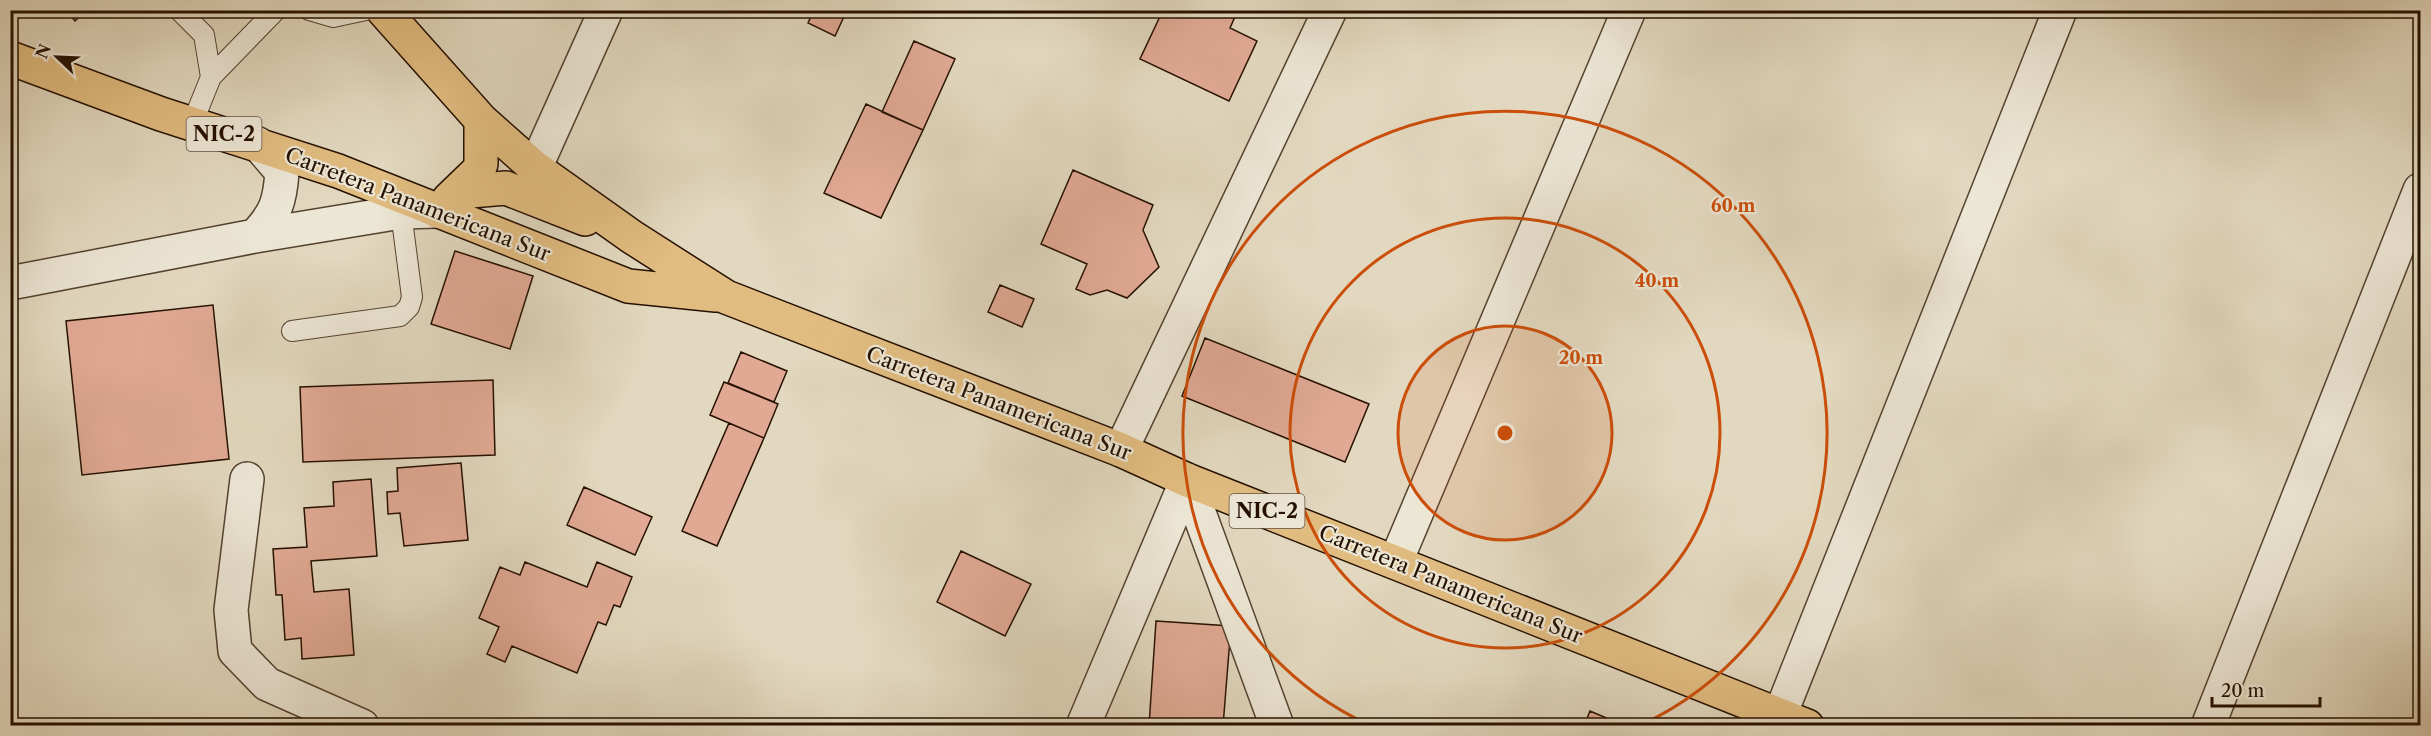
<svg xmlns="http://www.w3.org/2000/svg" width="2431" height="736" viewBox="0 0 2431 736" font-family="'Libre Caslon Text',serif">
<rect width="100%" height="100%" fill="#e2d8bf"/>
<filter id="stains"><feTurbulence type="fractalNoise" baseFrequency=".00333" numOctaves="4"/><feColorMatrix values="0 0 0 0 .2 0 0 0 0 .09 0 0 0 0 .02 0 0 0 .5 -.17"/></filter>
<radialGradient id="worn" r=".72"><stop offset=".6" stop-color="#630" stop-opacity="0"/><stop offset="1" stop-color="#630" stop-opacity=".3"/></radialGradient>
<path fill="#e1a994" stroke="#251000" stroke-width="1.5" d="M66,10H87L75,21Z
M814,10H847L835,36L808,23Z
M1163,10H1238L1230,28L1257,41L1229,101L1140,59Z
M914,41L955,59L923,130L882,112Z
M866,104L923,130L881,218L824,193Z
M1073,170L1153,205L1143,230L1159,267L1127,298L1107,290L1090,295L1076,289L1087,264L1041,244Z
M455,251L533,276L510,349L431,324Z
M1000,285L1034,299L1022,327L988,312Z
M213,305L229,459L82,475L66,321Z
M1205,338L1369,404L1345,462L1182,396Z
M741,352L787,371L774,402L728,383Z
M493,380L495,455L303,462L300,387Z
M724,382L778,404L764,438L710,415Z
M729,423L764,438L717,546L682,531Z
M461,463L468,540L404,546L400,513L388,514L387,492L398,491L397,468Z
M371,479L377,556L311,561L314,592L349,589L354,655L302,659L301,638L285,640L282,595H276L273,549L307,547L304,508L334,506L333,482Z
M584,487L652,517L635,555L567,525Z
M961,551L1031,584L1005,636L937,602Z
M525,562L587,587L597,562L632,577L620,607L614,605L606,625L598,622L577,673L512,646L505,662L487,654L499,627L479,618L500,567L520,575Z
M1156,621L1231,626L1223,726H1149Z
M1590,711L1625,726H1584Z"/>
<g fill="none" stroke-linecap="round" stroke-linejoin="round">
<g stroke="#544230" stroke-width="22">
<path id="lane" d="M179,10L204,35L211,77L192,124
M309,10L333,17L366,10
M211,77L276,10
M292,331L400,316L409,307L412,297L401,212"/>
</g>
<g stroke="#544230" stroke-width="36">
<path id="street" d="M535,168L606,10
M255,236C276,214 280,201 282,172L258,144
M10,283L255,236L401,212L437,211
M1121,450L1330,10
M247,479L231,610L235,651L267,684L362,726
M1187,480L1277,726
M1396,561L1629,10
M1780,715L2060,10
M1083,726L1187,480
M2208,726L2420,190"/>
</g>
<g stroke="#251000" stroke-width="36">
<path id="highway" d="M383,10L481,120L535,168L632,237L726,297L1121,450L1187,480L1807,726
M10,58L161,114L338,171L628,286L716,295
M449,199L478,171L481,164V120
M437,211L470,191L506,188L585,219"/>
</g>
<use href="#lane" stroke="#ece6d5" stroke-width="20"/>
<use href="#street" stroke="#ece6d5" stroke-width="33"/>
<use href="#highway" stroke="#e1bc80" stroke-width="33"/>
</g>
<circle cx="1505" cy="433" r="107" fill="#cb4e0a" fill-opacity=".12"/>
<g fill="none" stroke="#cb4e0a" stroke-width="3">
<circle cx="1505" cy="433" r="107"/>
<circle cx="1505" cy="433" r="215"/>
<path d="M1369 725A322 322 0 1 1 1641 725"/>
</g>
<g text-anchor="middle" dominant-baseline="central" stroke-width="4.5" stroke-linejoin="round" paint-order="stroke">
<g fill="#ece6d5" stroke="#615040" stroke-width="1.5">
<rect x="186.5" y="117" width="75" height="34" rx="4.5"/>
<rect x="1229.5" y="494" width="75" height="34" rx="4.5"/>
</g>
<g font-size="20" font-weight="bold" fill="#251000">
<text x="224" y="134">NIC-2</text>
<text x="1267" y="511">NIC-2</text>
</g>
<g font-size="21" fill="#251000" stroke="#ece6d5">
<text transform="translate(418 204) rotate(21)">Carretera Panamericana Sur</text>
<text transform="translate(999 403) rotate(21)">Carretera Panamericana Sur</text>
<text transform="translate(1451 584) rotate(22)">Carretera Panamericana Sur</text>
</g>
</g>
<circle cx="1505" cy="433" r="9" fill="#cb4e0a" stroke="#ece6d5" stroke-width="3"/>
<g font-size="18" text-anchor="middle" font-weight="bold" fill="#cb4e0a" stroke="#ece6d5" stroke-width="4.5" stroke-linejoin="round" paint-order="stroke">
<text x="1733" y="212">60 m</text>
<text x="1657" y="287">40 m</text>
<text x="1581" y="364">20 m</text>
</g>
<rect width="2431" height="736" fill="none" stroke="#e2d8bf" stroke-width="36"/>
<rect x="12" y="12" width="2407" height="712" fill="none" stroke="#251000" stroke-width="3"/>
<rect x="18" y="18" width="2395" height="700" fill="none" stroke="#251000" stroke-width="1.5"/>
<g transform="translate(57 57) rotate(293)" stroke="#ece6d5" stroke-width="4.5" paint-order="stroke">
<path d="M0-4.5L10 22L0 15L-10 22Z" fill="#251000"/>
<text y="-9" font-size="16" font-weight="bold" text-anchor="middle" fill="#251000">N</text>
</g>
<path d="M2212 697v9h108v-9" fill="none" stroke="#251000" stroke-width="3"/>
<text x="2221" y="697" font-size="18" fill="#251000" stroke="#ece6d5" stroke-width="4.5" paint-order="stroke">20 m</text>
<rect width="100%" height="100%" filter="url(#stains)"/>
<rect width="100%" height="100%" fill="url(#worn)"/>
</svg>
